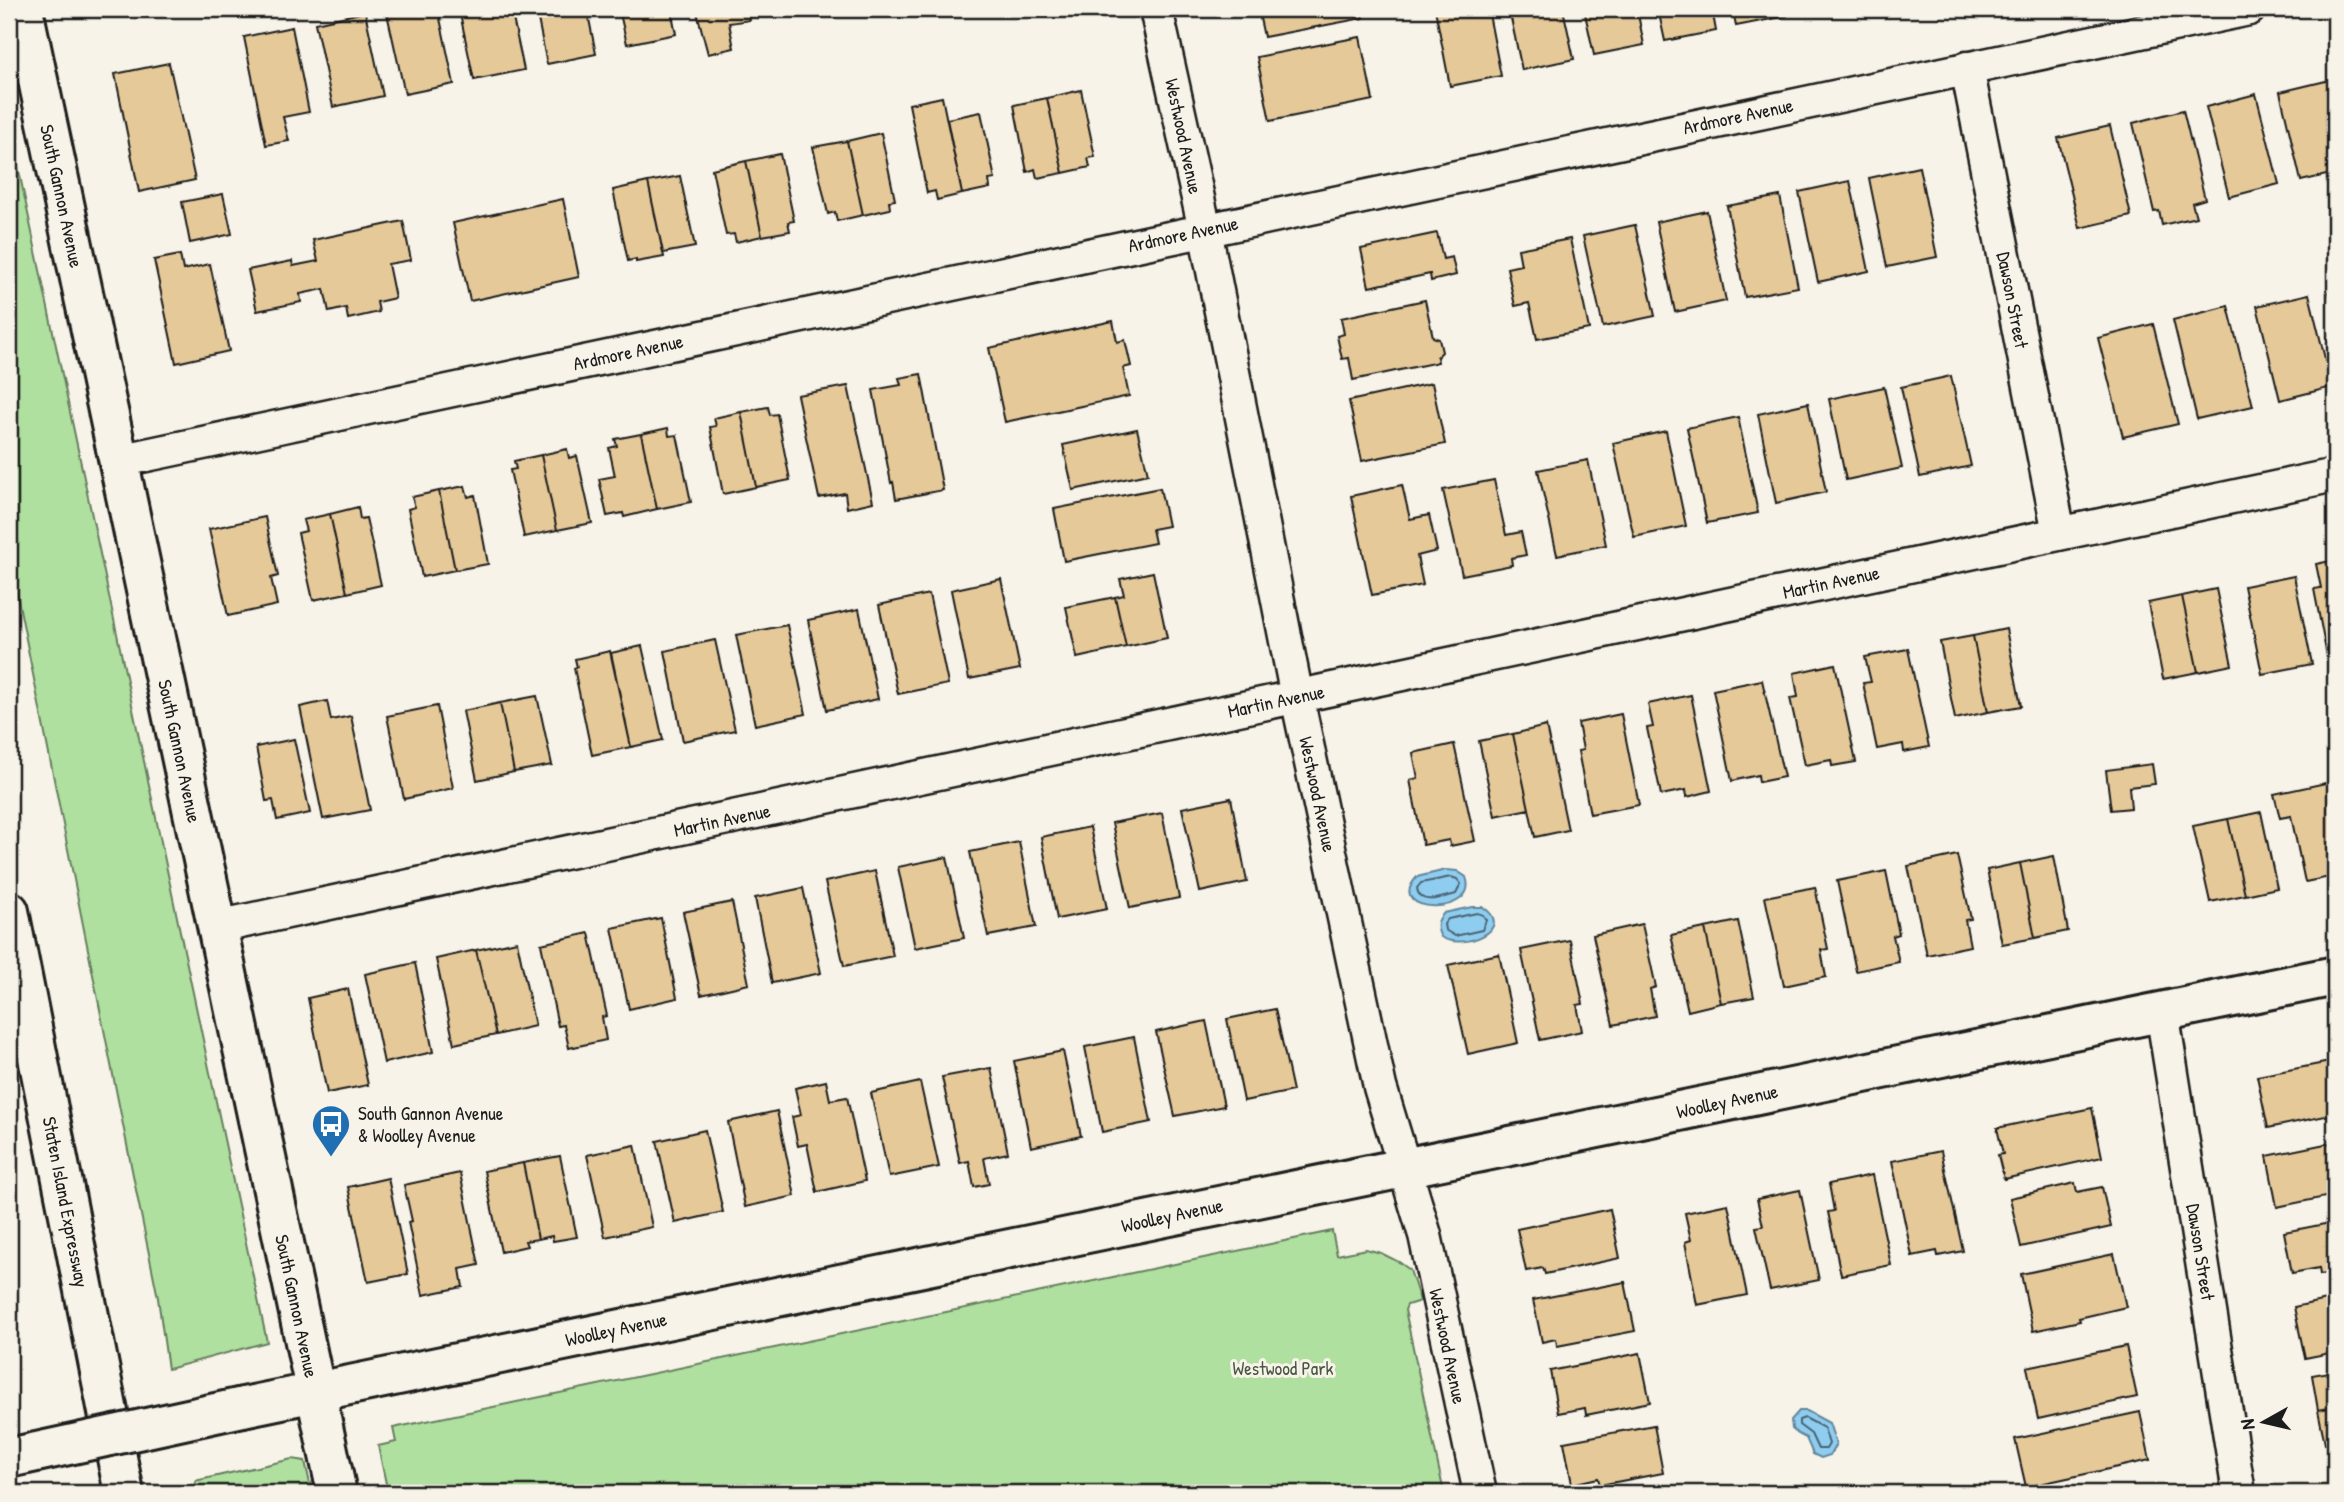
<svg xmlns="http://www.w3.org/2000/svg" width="2344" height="1502" viewBox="0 0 2344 1502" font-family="'Patrick Hand',sans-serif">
<rect width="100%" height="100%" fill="#f7f3e8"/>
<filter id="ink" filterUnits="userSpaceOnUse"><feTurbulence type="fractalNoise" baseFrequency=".0143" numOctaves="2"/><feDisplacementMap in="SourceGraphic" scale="14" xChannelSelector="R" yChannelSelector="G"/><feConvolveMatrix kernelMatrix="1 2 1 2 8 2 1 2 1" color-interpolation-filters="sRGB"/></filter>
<g filter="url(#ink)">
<path fill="#afe0a0" stroke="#667e5e" stroke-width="2" d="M9,124L267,1342L168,1369L158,1298L138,1200L9,554Z
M1332,1231L1337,1255L1366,1249L1381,1253L1399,1262L1410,1270L1420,1301L1407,1305L1405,1310L1444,1493H388L378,1446L396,1442L393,1428Z
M292,1459L305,1461L312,1493H198L195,1481Z"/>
<path fill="#8fcdf0" stroke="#61869b" stroke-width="2" d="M1446,870L1457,871L1466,877C1481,917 1382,915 1417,877Z
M1472,907H1483C1517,930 1462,951 1441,937C1436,928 1436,921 1444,913Z
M1799,1411H1807L1829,1423L1836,1444L1830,1455L1821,1458L1813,1454L1806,1438L1798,1434L1792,1429L1791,1420Z"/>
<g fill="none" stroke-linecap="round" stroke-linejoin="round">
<path stroke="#4a6371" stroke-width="2" d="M1451,877L1457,879L1461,884L1456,894C1443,897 1419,907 1417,888L1421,883Z
M1477,913L1483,915L1486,920L1482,930L1455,936L1445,930L1444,924L1448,919Z
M1805,1418L1824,1428L1829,1444L1826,1449H1818L1811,1434L1799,1425V1420Z"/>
</g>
<path fill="#e5c999" stroke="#1c1c1c" stroke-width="2" d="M386,9H438L454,84L405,94Z
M459,9H511L524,70L474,80Z
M536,9H587L596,54L547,64Z
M619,9H671L676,34L627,44Z
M696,9H748L750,20L729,23L734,48L708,54Z
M1258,9H1361L1363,18L1264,37Z
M1435,9H1488L1501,76L1450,86Z
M1509,9H1563L1574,59L1522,70Z
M1584,9H1637L1644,45L1594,55Z
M1658,9H1712L1716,31L1665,41Z
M1733,9H1786L1787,16L1736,26Z
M365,12L383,96L333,107L315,23Z
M292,27L309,112L283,117L289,141L266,145L244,37Z
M1360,37L1373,100L1270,121L1257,57Z
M169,63L195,180L139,192L115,74Z
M2330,80L2335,100V173L2301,181L2280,92Z
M1081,90L1095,157L1088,158L1090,167L1063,173L1047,98Z
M2256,94L2279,184L2229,197L2206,107Z
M942,97L962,194L937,200L935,191L927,193L909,104Z
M1047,98L1063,173L1037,178L1035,169L1027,172L1014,105Z
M2183,110L2205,199L2192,203L2196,217L2162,225L2159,211L2154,212L2133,123Z
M981,112L995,179L989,180L990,188L962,194L947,119Z
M2110,126L2131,216L2080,228L2058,138Z
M881,133L895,200L889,201L890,209L863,215L847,141Z
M847,141L863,215L837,221L835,212L828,214L813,147Z
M780,154L794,221L788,222L790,231L762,236L746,161Z
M746,161L762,236L736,242L734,234L726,235L712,169Z
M1919,167L1937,257L1887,267L1869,178Z
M680,176L695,247L663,253L648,182Z
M1850,181L1869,271L1818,282L1799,192Z
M648,182L664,257L636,262V259L628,261L613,190Z
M223,194L232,234L190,243L182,202Z
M1780,196L1798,287L1745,297L1727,206Z
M563,199L579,277L470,301L453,223Z
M1707,211L1726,301L1675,312L1656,222Z
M403,221L411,260L388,264L395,298L377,302L379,312L348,319L346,308L329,312L324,289L300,294L301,302L257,311L248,270L292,261L293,266L318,261L313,240Z
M1635,225L1655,316L1603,327L1583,236Z
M1437,233L1443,259L1452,257L1456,275L1431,281L1430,274L1369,287L1361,249Z
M1570,239L1589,329L1537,339L1529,303L1515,306L1507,268L1521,265L1518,249Z
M180,255L183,270L210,264L229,351L176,363L154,260Z
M2335,290V316L2329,292Z
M2309,294L2332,387L2280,400L2257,306Z
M1425,300L1433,337L1439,339L1442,352L1437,357L1438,362L1353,380L1349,358L1342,359L1337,336L1344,334L1341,318Z
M2228,306L2253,406L2197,419L2173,320Z
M1113,321L1117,342L1125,340L1131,366L1123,368L1129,396L1005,422L989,348Z
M2153,324L2178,424L2123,437L2098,338Z
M921,374L943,490L896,499L893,482L891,483L873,390L901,385L899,378Z
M1951,376L1971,466L1920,477L1901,387Z
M1432,383L1445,444L1362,461L1349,401Z
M848,386L873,502L847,508L845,493L819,498L797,395Z
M1884,387L1902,468L1846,480L1829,399Z
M1808,403L1826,492L1776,503L1758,414Z
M768,407L770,415L777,414L790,480L756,487L741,412Z
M741,412L756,487L723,494L710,427L716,426L714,418Z
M1738,417L1758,513L1707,523L1687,428Z
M668,428L669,436L677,435L691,502L657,509L641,434Z
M1137,429L1148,474L1073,490L1063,445Z
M1666,431L1686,526L1634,537L1613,443Z
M641,434L657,509L624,517L623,513L607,516L599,479L615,476L609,448L617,446L615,439Z
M567,449L569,458L577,456L592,523L557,530L541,455Z
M541,455L557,530L524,537L510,470L516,469L514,461Z
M1588,460L1606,545L1557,555L1538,470Z
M1494,480L1506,535L1521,532L1526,555L1511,558L1512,565L1462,575L1443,490Z
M1402,485L1410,519L1429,515L1437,551L1417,556L1423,585L1372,595L1351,496Z
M465,486L468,497L475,495L488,564L455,570L439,491Z
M1160,488L1168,526L1152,529L1155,543L1064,561L1054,509Z
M439,491L455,570L422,577L408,509L415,507L412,497Z
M358,507L360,519L366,518L381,585L347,593L330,514Z
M330,514L347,593L313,600L298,533L306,531L303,520Z
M265,517L278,576L271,578L277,605L228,616L209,529Z
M2335,560V654L2327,656L2314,589L2321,588L2316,564Z
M1153,572L1167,638L1126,647L1115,597L1124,595L1120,579Z
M2294,576L2312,664L2262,674L2244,586Z
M1001,579L1020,669L969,679L951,590Z
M2216,589L2232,665L2198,672L2182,596Z
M929,594L948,684L898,694L879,605Z
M2182,596L2198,672L2163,679L2148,603Z
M1115,597L1126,647L1077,658L1066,607Z
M859,609L878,699L827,710L808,620Z
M787,625L806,714L755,725L736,635Z
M2006,629L2021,706L1988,712L1973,636Z
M1973,636L1988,712L1955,719L1940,642Z
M715,640L735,730L683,741L665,651Z
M642,646L663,740L631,747L611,653Z
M1908,649L1929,747L1904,752L1903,744L1877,749L1863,683L1871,682L1865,657Z
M610,651L631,747L592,755L574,668L577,667L575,659Z
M1835,664L1856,762L1832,766L1831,760L1805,765L1790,698L1798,697L1794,673Z
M1762,680L1784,777L1759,782L1758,775L1732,781L1713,690Z
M1691,695L1711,791L1687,797L1686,790L1661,795L1647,728L1653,727L1648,704Z
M537,696L552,765L514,772L500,703Z
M327,701L331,720L351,716L370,810L323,819L300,707Z
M500,703L514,772L477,780L463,711Z
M437,706L453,788L404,799L387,716Z
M1621,714L1639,805L1590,814L1578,751L1583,750L1578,723Z
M1546,726L1568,830L1535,837L1513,734Z
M1513,734L1529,809L1495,816L1479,741Z
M294,739L310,813L277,820L273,800L266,801L256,747Z
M1454,744L1475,841L1450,846L1449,840L1423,845L1410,780L1418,778L1413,753Z
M2152,764L2155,784L2129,787L2131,808L2111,810L2106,770Z
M2335,781V876L2305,882L2291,816L2280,818L2274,794Z
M1231,798L1247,882L1200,892L1182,808Z
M2261,812L2277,888L2245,895L2228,819Z
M1162,813L1179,898L1130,908L1112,823Z
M2228,819L2245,895L2210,902L2193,826Z
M1090,827L1107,909L1057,919L1041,837Z
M1019,842L1036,927L988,936L970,852Z
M1957,855L1971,919L1965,920L1970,946L1927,955L1908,866Z
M2054,856L2068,931L2035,938L2020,863Z
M947,857L964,938L915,948L898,867Z
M2020,863L2035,938L2002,944L1987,870Z
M875,871L893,956L844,966L825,882Z
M1886,871L1899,934L1893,936L1899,962L1856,971L1837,881Z
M1815,887L1828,949L1821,950L1826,977L1784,986L1765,897Z
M803,888L821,973L772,983L755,898Z
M732,902L749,984L701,995L683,912Z
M661,918L677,998L629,1009L612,928Z
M1738,921L1754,997L1721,1003L1705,928Z
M1642,924L1656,987L1650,989L1655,1016L1613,1025L1593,935Z
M1705,928L1721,1003L1688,1011L1671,935Z
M589,933L607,1016L602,1017L606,1040L569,1048L564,1025L558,1026L541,944Z
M1570,940L1583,1004L1577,1005L1582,1031L1540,1040L1521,950Z
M517,941L535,1026L496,1035L476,950Z
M476,950L496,1035L454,1044L436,959Z
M1499,954L1518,1043L1468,1054L1448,965Z
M415,963L433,1052L384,1063L365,974Z
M348,989L368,1085L327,1093L308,998Z
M1275,1009L1293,1091L1244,1101L1227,1019Z
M1206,1021L1224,1106L1175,1116L1156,1032Z
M1134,1037L1151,1122L1102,1132L1085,1047Z
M1063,1051L1081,1136L1031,1147L1014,1061Z
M2335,1061V1114L2268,1128L2257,1076Z
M991,1068L1008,1153L984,1158L989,1184L974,1187L969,1161L960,1163L942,1077Z
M826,1081L830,1100L847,1097L865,1181L817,1192L807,1144L798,1146L792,1117L801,1115L795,1088Z
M920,1082L939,1167L889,1177L871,1093Z
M2092,1108L2102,1157L2004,1179L1998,1155L2003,1154L1997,1128Z
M777,1111L795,1196L745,1207L728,1122Z
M705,1130L723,1212L675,1223L657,1141Z
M2335,1142V1195L2277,1207L2267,1156Z
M635,1145L652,1227L605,1237L587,1155Z
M1941,1151L1963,1251L1938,1256L1937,1251L1912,1256L1892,1161Z
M560,1156L577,1237L553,1241L552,1236L538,1239L523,1163Z
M523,1163L538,1239L525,1241L527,1246L501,1252L484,1171Z
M460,1173L479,1265L460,1269L463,1287L423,1295L408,1222L412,1221L404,1185Z
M1872,1175L1891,1265L1841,1275L1828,1212L1834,1211L1829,1184Z
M388,1178L408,1274L368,1282L348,1187Z
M2075,1183L2077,1192L2102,1187L2111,1227L2021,1247L2010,1198Z
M1800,1190L1819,1280L1770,1290L1756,1227L1763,1226L1757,1199Z
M1728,1204L1747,1295L1697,1305L1685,1242L1691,1240L1685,1213Z
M1610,1209L1620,1258L1545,1274L1543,1268L1526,1271L1517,1229Z
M2335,1222V1272L2320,1275L2319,1268L2292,1273L2284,1232Z
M2114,1254L2126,1307L2079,1318L2080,1321L2033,1331L2021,1274Z
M1625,1282L1635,1331L1557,1346L1556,1339L1542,1342L1533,1300Z
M2335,1298V1352L2305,1358L2294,1307Z
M2126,1346L2137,1397L2038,1419L2027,1367Z
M1640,1353L1650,1402L1586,1415L1585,1408L1558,1413L1550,1371Z
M2335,1371V1407L2318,1410L2312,1375Z
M2335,1407V1442L2325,1444L2318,1410Z
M2140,1412L2150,1460L2026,1487L2015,1439Z
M1654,1425L1663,1473L1600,1485L1598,1478L1572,1484L1564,1442Z"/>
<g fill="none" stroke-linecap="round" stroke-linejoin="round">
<g stroke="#1c1c1c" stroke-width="37">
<path id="street" d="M1156,9L1205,230L1297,697L1380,1087L1425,1235L1480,1493
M1967,68L2059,533
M118,461L2249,9
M217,927L2335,475
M2162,1011L2239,1493"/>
</g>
<g stroke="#1c1c1c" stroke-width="44">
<path id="secondary" d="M23,9L337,1493
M243,1407L2335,976"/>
</g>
<g stroke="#1c1c1c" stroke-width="44">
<path id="highway" d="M9,911L124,1493"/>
</g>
<use href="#street" stroke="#f7f3e8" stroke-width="32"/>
<use href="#secondary" stroke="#f7f3e8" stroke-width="38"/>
<use href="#highway" stroke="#f7f3e8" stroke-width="38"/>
<g stroke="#1c1c1c" stroke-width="44" stroke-linecap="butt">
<path id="secondary-bridge" d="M9,1458L243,1407"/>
</g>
<use href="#secondary-bridge" stroke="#f7f3e8" stroke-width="38"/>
</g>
</g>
<defs>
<g id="bus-pin" transform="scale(2.0125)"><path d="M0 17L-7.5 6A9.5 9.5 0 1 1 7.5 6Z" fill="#1f6fb2" stroke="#f7f3e8"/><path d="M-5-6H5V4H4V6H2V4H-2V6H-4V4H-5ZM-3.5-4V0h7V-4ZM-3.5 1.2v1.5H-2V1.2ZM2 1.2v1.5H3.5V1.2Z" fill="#fff"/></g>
</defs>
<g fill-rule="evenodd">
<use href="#bus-pin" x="331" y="1124"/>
</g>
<g text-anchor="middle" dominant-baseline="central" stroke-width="6" stroke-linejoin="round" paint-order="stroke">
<g font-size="19" fill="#1c1c1c" stroke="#f7f3e8">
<text transform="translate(1738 116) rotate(-12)">Ardmore Avenue</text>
<text transform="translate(1184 136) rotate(78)">Westwood Avenue</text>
<text transform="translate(62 196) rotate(78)">South Gannon Avenue</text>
<text transform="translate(1183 234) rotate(-12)">Ardmore Avenue</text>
<text transform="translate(2013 300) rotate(79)">Dawson Street</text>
<text transform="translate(628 352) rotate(-12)">Ardmore Avenue</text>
<text transform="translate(1831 582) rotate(-12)">Martin Avenue</text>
<text transform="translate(1276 701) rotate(-12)">Martin Avenue</text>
<text transform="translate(180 751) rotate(78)">South Gannon Avenue</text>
<text transform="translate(1318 794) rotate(78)">Westwood Avenue</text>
<text transform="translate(722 820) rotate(-12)">Martin Avenue</text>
<text transform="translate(1727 1101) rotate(-12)">Woolley Avenue</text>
<text transform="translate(66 1202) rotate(79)">Staten Island Expressway</text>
<text transform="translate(1172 1215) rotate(-12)">Woolley Avenue</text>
<text transform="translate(2201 1252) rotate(81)">Dawson Street</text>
<text transform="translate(297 1306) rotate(78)">South Gannon Avenue</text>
<text transform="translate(616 1329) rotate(-12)">Woolley Avenue</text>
<text transform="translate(1448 1346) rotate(78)">Westwood Avenue</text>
</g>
<g font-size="19" fill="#1c1c1c" stroke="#f7f3e8" text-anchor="start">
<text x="358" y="1113">South Gannon Avenue<tspan x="358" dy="22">&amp; Woolley Avenue</tspan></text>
</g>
<g font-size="19" fill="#485744" stroke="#f7f3e8">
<text x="1283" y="1368">Westwood Park</text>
</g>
</g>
<rect width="2344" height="1502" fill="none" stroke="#f7f3e8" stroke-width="35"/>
<rect x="18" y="18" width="2309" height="1467" fill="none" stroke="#1c1c1c" stroke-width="2.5" filter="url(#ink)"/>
<g transform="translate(2264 1422) rotate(262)" stroke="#f7f3e8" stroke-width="5" paint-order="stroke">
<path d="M0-5L12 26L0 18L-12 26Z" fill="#1c1c1c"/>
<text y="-10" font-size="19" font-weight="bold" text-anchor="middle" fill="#1c1c1c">N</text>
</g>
</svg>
